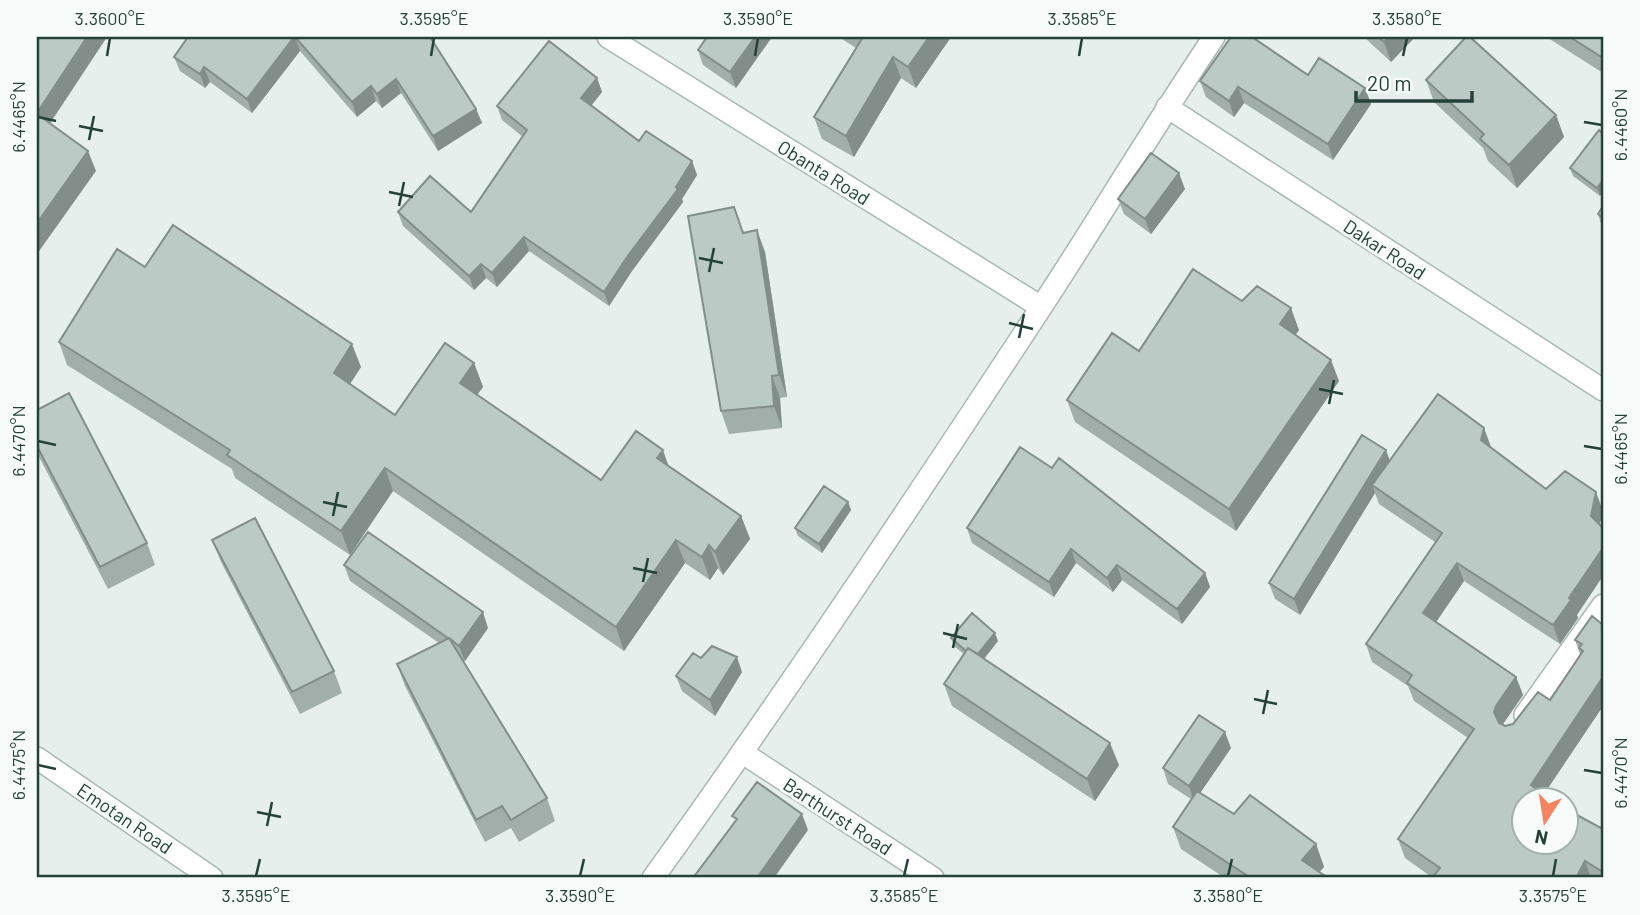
<svg xmlns="http://www.w3.org/2000/svg" width="1640" height="915" viewBox="0 0 1640 915" font-family="Barlow,sans-serif">
<rect width="100%" height="100%" fill="#e6efeb"/>
<g fill="none" stroke-linecap="round" stroke-linejoin="round">
<g stroke="#a8b8b2" stroke-width="24">
<path id="street" d="M608,37L1041,307
M1167,107L1603,390
M1525,715L1603,605
M743,753L933,878
M37,758L212,878
M653,878C787,692 914,501 1040,309C1099,219 1154,126 1214,37"/>
</g>
<use href="#street" stroke="#fff" stroke-width="21"/>
</g>
<path fill="#a1aea9" d="M188,37H430L476,109L482,123L438,151L401,93L382,108L376,101L357,117L300,51L252,113L210,82L205,88L180,71L174,57Z
M707,37H772L736,88L703,65L698,50Z
M839,37H951L916,88L901,78L854,157L822,139L814,117L856,48Z
M1364,37H1415L1391,62Z
M1541,37H1603V73L1548,38Z
M1308,75L1365,88L1371,104L1333,160L1244,103L1234,117L1206,97L1200,81Z
M597,78L602,92L591,106L639,141L692,161L697,175L682,199L683,202L632,271L609,306L529,251L497,287L486,278L474,290L403,226L398,212H471L523,137L502,120L497,106Z
M1426,80L1556,115L1564,137L1517,188L1488,161L1483,148L1434,102Z
M1603,134V192L1600,196L1573,176L1570,168Z
M1185,189L1151,234L1124,214L1118,199Z
M1603,206V230L1598,214Z
M744,233L765,252L787,397L780,398L782,428L729,434L721,411Z
M145,267L361,367L350,384L395,415L474,363L483,387L477,395L601,480L668,465L741,516L750,539L723,575L718,568L710,580L685,563L624,651L393,491L350,555L235,478L232,469L67,365L59,342Z
M1242,301L1299,330L1295,335L1339,381L1236,531L1075,422L1067,400Z
M37,410L147,543L155,565L108,589L37,453Z
M1491,447V448L1546,489L1603,511L1577,615L1578,618L1560,644L1464,581L1436,622L1516,677L1523,695L1503,724L1505,726L1513,724L1550,700L1580,654L1575,640L1592,616L1603,706L1544,794L1524,800L1603,829V878H1432H1433L1405,858L1398,839L1468,738L1414,701L1408,686L1372,662L1366,644L1435,542L1379,504L1375,493L1300,615L1275,599L1269,583L1386,450L1390,461Z
M848,502L851,510L822,553L798,536L795,528Z
M967,528L1205,573L1210,587L1182,624L1122,580L1113,592L1076,563L1054,597L972,543Z
M212,540L334,671L342,693L300,714L221,562Z
M344,565L488,628L465,661L463,660L547,798L555,821L519,842L511,828L485,842L405,686L397,664L439,643L350,581Z
M951,638L998,641L984,659L1119,765L1095,801L952,706L944,684L964,654L954,646Z
M701,658L742,672L715,716L682,691L676,676Z
M1231,748L1200,793L1234,814L1316,844L1324,867L1319,872L1328,878H1225L1181,849L1173,827L1191,799L1168,784L1163,768Z"/>
<path fill="#838d89" d="M87,37H107L43,134L37,113Z
M295,37L300,51L252,113L247,99Z
M755,37H772L736,88L730,72Z
M929,37H951L916,88L908,67Z
M1389,37H1415L1391,62L1384,42Z
M893,57L901,78L854,157L846,136Z
M204,67L210,82L205,88L200,74Z
M597,78L602,92L586,112L581,98Z
M396,79L401,93L382,108L377,94Z
M371,86L376,101L357,117L352,102Z
M1238,87L1244,103L1234,117L1229,101Z
M1365,88L1371,104L1333,160L1328,144Z
M476,109L482,123L438,151L433,136Z
M1556,115L1564,137L1517,188L1509,165Z
M88,151L96,171L37,254V223Z
M692,161L697,175L682,199L683,202L632,271L609,306L604,292L627,257L676,187Z
M1179,173L1185,189L1151,234L1145,219Z
M1603,180V192L1600,196L1597,188Z
M757,230L765,252L787,397L779,375Z
M524,237L529,251L497,287L492,273Z
M481,264L486,278L474,290L469,276Z
M1291,308L1299,330L1287,346L1280,324Z
M352,344L361,367L342,396L334,373Z
M1331,360L1339,381L1236,531L1229,509Z
M474,363L483,387L468,407L460,383Z
M772,376L780,398L782,428L774,406Z
M1484,428L1491,447L1488,459L1481,440Z
M663,450L671,473L657,458Z
M1386,450L1391,466L1372,485L1375,493L1300,615L1294,599Z
M385,468L393,491L350,555L341,531Z
M1596,492L1603,511L1597,534L1591,516Z
M848,502L851,510L822,553L819,544Z
M741,516L750,539L723,575L715,552Z
M676,540L685,563L624,651L616,627Z
M709,545L718,568L710,580L702,557Z
M1603,548V576L1577,615L1578,618L1560,644L1553,625L1569,598Z
M1071,549L1076,563L1054,597L1049,582Z
M1457,563L1464,581L1430,631L1423,613Z
M1117,565L1122,580L1113,592L1107,578Z
M1205,573L1210,587L1182,624L1177,609Z
M483,612L488,628L465,661L459,646Z
M995,633L998,641L978,666L975,658Z
M737,657L742,672L715,716L710,700Z
M1516,677L1523,695L1503,724L1501,730L1494,712L1496,706Z
M1603,677V706L1540,800L1531,785Z
M1225,732L1231,748L1194,802L1189,786Z
M1110,743L1119,765L1095,801L1087,779Z
M802,814L808,830L774,878H757Z
M1316,844L1324,867L1314,878L1302,860Z
M1585,861L1591,878H1576Z"/>
<path fill="#bbcac4" stroke="#838d89" stroke-width="2" d="M37,37H87L37,113Z
M188,37H294L247,99L204,67L200,74L174,57Z
M295,37H430L476,109L433,136L396,79L377,94L371,86L352,102Z
M707,37H755L730,72L698,50Z
M863,37H929L908,67L893,57L846,136L814,117Z
M1231,37H1252L1308,75L1319,58L1365,88L1328,144L1238,87L1229,101L1200,81Z
M1378,37H1389L1384,42Z
M1466,37H1470L1556,115L1509,165L1480,139L1484,134L1426,80Z
M1570,37H1603V58Z
M549,41L597,78L581,98L639,141L646,131L692,161L676,187L678,189L627,257L604,292L524,237L492,273L481,264L469,276L398,212L430,176L471,212L527,130L497,106Z
M37,114L88,151L37,223Z
M1599,130L1603,134V180L1597,188L1570,168Z
M1151,153L1179,173L1145,219L1118,199Z
M1603,206V218L1598,214Z
M734,207L743,233L757,230L779,375L772,376L774,406L721,411L688,216Z
M173,225L352,344L334,373L395,415L445,343L474,363L460,383L601,480L636,431L663,450L657,458L741,516L715,552L709,545L702,557L676,540L616,627L385,468L341,531L227,455L230,450L59,342L117,249L145,267Z
M1193,269L1242,301L1257,286L1291,308L1280,324L1331,360L1229,509L1067,400L1112,333L1139,351Z
M69,393L147,543L100,567L37,446V410Z
M1438,394L1484,428L1481,440L1546,489L1565,471L1596,492L1591,516L1603,528V548L1569,598L1571,600L1553,625L1457,563L1423,613L1516,677L1496,706L1494,712L1499,723L1505,726L1513,724L1538,692L1550,700L1583,651L1579,648L1582,644L1575,640L1592,616L1603,625V677L1531,785L1551,800H1524V842H1566V809L1603,829V872L1585,861L1576,878H1432L1440,868L1398,839L1474,729L1407,683L1412,675L1366,644L1442,533L1372,485Z
M1362,435L1386,450L1294,599L1269,583Z
M1020,447L1052,468L1059,458L1205,573L1177,609L1117,565L1107,578L1071,549L1049,582L967,528Z
M824,486L848,502L819,544L795,528Z
M255,518L334,671L292,692L212,540Z
M368,532L483,612L459,646L449,638H448L344,565Z
M972,613L995,633L978,654L968,648L966,651L951,638Z
M449,638L547,798L511,820L502,806L476,820L397,664Z
M712,646L737,657L710,700L676,676L693,653L701,658Z
M968,648L1110,743L1087,779L944,684Z
M1199,715L1225,732L1189,786L1163,768Z
M757,782L802,814L757,878H693L737,819L732,816Z
M1197,791L1234,814L1250,795L1316,844L1302,860L1328,878H1251L1173,827Z"/>
<path fill="none" stroke="#24423a" stroke-width="2.5" d="M107,56L110,38M431,56L434,38M755,56L758,38M1079,56L1082,38M1403,56L1407,38M38,117L56,121M1584,122L1602,125M79,126L103,131M89,140L94,116M389,192L413,197M399,206L404,182M699,258L723,263M709,272L714,248M1009,323L1033,329M1019,338L1024,314M1319,389L1343,394M1329,404L1334,380M38,441L56,445M1584,446L1602,449M323,502L347,507M333,516L338,492M633,568L657,573M643,582L648,558M943,633L967,639M953,648L958,624M1254,699L1277,704M1263,714L1268,690M38,765L56,769M1584,770L1602,773M257,812L281,817M267,826L272,802M256,876L260,859M580,876L584,859M904,876L908,859M1228,876L1232,859M1553,876L1556,859"/>
<g text-anchor="middle" dominant-baseline="central" stroke-width="6" stroke-linejoin="round" paint-order="stroke">
<g font-size="19" fill="#24423a" stroke="#f7fbf9">
<text transform="translate(824 172) rotate(32)">Obanta Road</text>
<text transform="translate(1385 249) rotate(33)">Dakar Road</text>
<text transform="translate(838 816) rotate(33)">Barthurst Road</text>
<text transform="translate(125 818) rotate(34)">Emotan Road</text>
</g>
</g>
<rect width="1640" height="915" fill="none" stroke="#f7fbf9" stroke-width="77"/>
<g transform="translate(1545 821) rotate(192)"><circle r="33" fill="#f7fbf9" stroke="#a3b1ad" stroke-width="2"/>
<path d="M0-5L12 26L0 18L-12 26Z" fill="#f4845f"/>
<text y="-10" font-size="19" font-weight="bold" text-anchor="middle" fill="#24423a">N</text>
</g>
<path d="M1356 91v10h116v-10" fill="none" stroke="#24423a" stroke-width="3.5"/>
<text x="1367" y="91" font-size="21" fill="#24423a" stroke="#f7fbf9" stroke-width="5" paint-order="stroke">20 m</text>
<rect x="38" y="38" width="1564" height="838" fill="none" stroke="#24423a" stroke-width="2.5"/>
<g font-size="18" text-anchor="middle" fill="#24423a">
<text x="110" y="25">3.3600°E</text>
<text x="434" y="25">3.3595°E</text>
<text x="758" y="25">3.3590°E</text>
<text x="1082" y="25">3.3585°E</text>
<text x="1407" y="25">3.3580°E</text>
<text transform="translate(19 117) rotate(-90)" y="6">6.4465°N</text>
<text transform="translate(1621 125) rotate(-90)" y="6">6.4460°N</text>
<text transform="translate(19 441) rotate(-90)" y="6">6.4470°N</text>
<text transform="translate(1621 449) rotate(-90)" y="6">6.4465°N</text>
<text transform="translate(19 765) rotate(-90)" y="6">6.4475°N</text>
<text transform="translate(1621 773) rotate(-90)" y="6">6.4470°N</text>
<text x="256" y="902">3.3595°E</text>
<text x="580" y="902">3.3590°E</text>
<text x="904" y="902">3.3585°E</text>
<text x="1228" y="902">3.3580°E</text>
<text x="1553" y="902">3.3575°E</text>
</g>
</svg>
